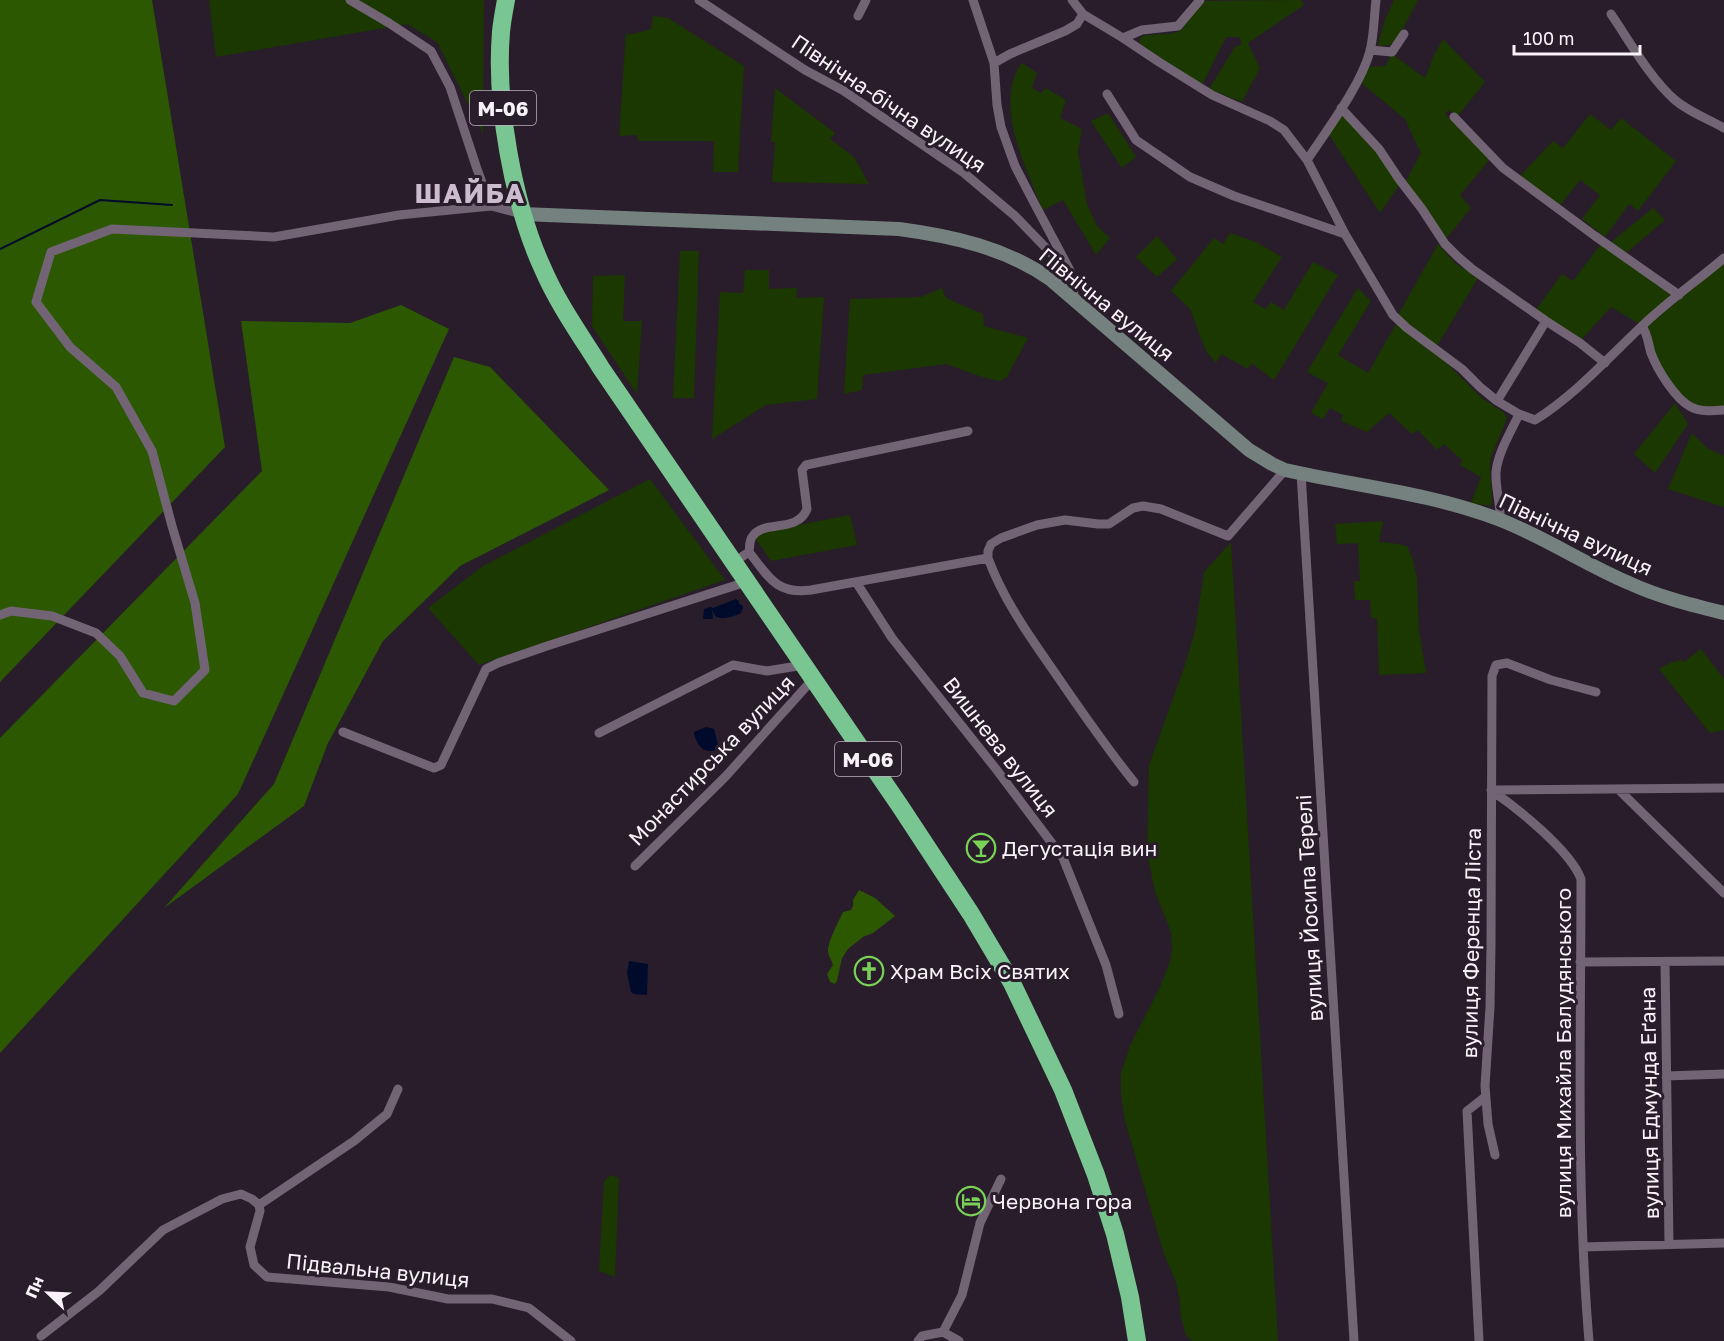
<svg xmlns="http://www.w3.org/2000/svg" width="1724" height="1341" viewBox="0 0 1724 1341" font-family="'Golos Text',sans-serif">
<rect width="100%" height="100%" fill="#291d2b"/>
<path fill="#1a3800" d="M209,0H484L483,134L437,42L407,24L216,57Z
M1301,0L1304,5L1248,43L1260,68L1242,102L1209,89L1235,47L1242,44L1239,37H1226L1202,85L1143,46L1139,42L1141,37C1153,32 1172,37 1182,29L1200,3L1203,1Z
M1394,0H1418L1398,38L1390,45L1380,46L1378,44L1385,20Z
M653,16L668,18L744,66L738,172H713L714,141H638L637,135L619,136L626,32L629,35L651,29Z
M1443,39L1485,82L1457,117L1449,110L1445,114L1490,159L1460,195L1471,208L1446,239L1405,183L1421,153L1405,119L1359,81L1366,67L1385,66L1392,54L1425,78L1434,55Z
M1022,63L1037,73L1032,88L1041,93L1046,88L1066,100L1060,118L1082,129L1078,152L1087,204L1097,226L1110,238L1096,255L1063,200L1043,210C1027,170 992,103 1022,63Z
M775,88L835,133L830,139L854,157L869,184L772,182L775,142H771Z
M1108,113L1136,157L1122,168L1091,121Z
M1590,114L1611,130L1621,118L1676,161L1638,211L1629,204L1605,237L1582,219L1600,195L1580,180L1559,207L1519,177L1553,141L1563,148Z
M1343,115L1369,141L1400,184L1380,213L1328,133Z
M1653,208L1665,220L1625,254L1610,243Z
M1230,233L1256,242L1282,257L1253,302L1266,309L1271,302L1284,310L1313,262L1338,275L1274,380L1251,363L1248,369L1221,354L1216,363L1206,351L1190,309L1171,291L1214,238L1223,244Z
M1157,236L1177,259L1157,277L1136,257Z
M1438,244L1455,263L1478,278L1437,346L1398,315Z
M1601,244L1671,295L1638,323L1611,307L1581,340L1535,311L1562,274L1573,281Z
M680,251H699L694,398H673Z
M1724,262V407C1713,408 1701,409 1691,403C1668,390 1652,351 1648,326Z
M745,270H769V289L797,288L796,298L824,297L817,399L766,405L712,439L720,292L743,293Z
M625,275L623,321H642L637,394L592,326L593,276Z
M942,288L946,298L983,314L984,326L1028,338L1007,377L1000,381L985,378L946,364L863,375L862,390L844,394L850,299L921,297Z
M1358,288L1371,301L1338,355L1368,373L1396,324L1436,353L1483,399L1503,412L1507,418C1503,430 1492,451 1490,463C1489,477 1494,493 1491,506L1471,503L1481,477L1460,465L1462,460L1444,444L1437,450L1418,430L1412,434L1389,413L1367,432L1341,421L1343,415L1330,408L1323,419L1311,413L1328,383L1307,372Z
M1675,403L1688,424L1655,473L1634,454Z
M1692,433L1707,448L1724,456V507L1668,489Z
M650,479L725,580L479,665L428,608L483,566Z
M850,515L857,545L771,561L756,539L757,534L793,526Z
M1383,521L1379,542L1392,543L1407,546L1413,560L1417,579L1419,630L1426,673L1379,675L1377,618H1371L1370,600H1355L1354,581H1360L1358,543L1337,544L1335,524Z
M1231,542L1278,1341H1192L1186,1335L1181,1317L1179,1297L1176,1282L1164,1254L1125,1121L1121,1094V1073L1130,1046L1160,987L1170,962L1172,948L1171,932L1155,892L1147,851L1149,765L1184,668L1195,631L1204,572Z
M1701,649L1724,679V730L1710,733L1659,669L1672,662L1681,660L1684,662Z
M611,1175L619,1178L615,1277L599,1271L604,1181Z"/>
<path fill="#2c5801" d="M0,0H152L225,447L0,682Z
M401,305L449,329L238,794L0,1053V738L262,471L241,321L350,323Z
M454,357L490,367L609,490L460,566L383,641L328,743L304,806L164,908L274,784Z
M859,890L875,898L895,916L873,933L863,937L848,949L842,958L837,981L835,984L830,982L827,974L833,965C832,960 828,956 828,951C828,941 839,921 843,912L851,910L853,906V900Z"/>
<path fill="#000b2c" d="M736,599L739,601V604L742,605L743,608L741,613C736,616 723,620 717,617C715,617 713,611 712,610L713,618L712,619H703L704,609L710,607L713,608Z
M706,727L714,729L719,749C704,755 698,747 694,734V732Z
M629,961L648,964L647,995L634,994L631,992L627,973Z"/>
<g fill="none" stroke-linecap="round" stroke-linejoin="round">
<path stroke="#000b2c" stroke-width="2" d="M0,249L100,200L172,205"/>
<path stroke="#726475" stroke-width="9" d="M350,0L389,23L431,51L450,87L477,169L491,206
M699,0L805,70L844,91L964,173L1015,216L1073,276
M973,0L994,63L997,105L1001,127L1015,166L1031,197L1073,276L1074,299
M1072,0L1083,14
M1200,0L1178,26L1142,30L1123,38L1159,62L1212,95L1270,121L1284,130L1307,160
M1376,0C1374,17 1374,35 1370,51C1361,85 1327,130 1307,160L1345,234L1393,315L1407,328L1462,369L1480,387L1497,401L1519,414C1511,432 1498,452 1496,472C1495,488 1501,504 1500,520
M1611,14C1630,42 1650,78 1675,100C1689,112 1708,119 1724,128
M858,16L866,0
M1370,50L1392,52L1404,34
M994,63L1010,54L1065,31L1077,24L1083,14L1123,38
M1107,94L1136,140L1190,177L1234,196L1345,234
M1341,108L1379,149L1399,179L1422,209L1445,244L1457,256L1472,269L1546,321L1580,343L1605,363
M1454,117L1503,168L1595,236L1679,295
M1642,326C1648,335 1648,343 1651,353C1657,369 1675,399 1691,407C1701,412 1713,411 1724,410
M1497,401L1546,321
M1519,414L1535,420C1575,395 1608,358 1642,326C1668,301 1697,281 1724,258
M1301,473L1354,1341
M749,552C768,576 776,595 811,590L988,558C1003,599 1028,634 1053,670C1079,708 1105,746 1134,782
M988,558V551L991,544L1001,538L1037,525L1065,520L1098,524H1109L1133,508L1143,506L1161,509L1228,536L1285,470
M734,562L749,552C750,547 749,541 752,537C763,519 797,534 807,509L802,470L806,465L968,431
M856,582L892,638L996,769L1063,858L1106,965L1119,1014
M0,615L11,611L52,616L96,633L120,656L143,693L174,701L205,670L195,603L172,526L152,451L116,387L70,347L36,302L51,252L112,229L274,237L399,215L491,206L522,214
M343,732L434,768L441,765L486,669L498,663L547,646L746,582
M599,733L733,665L767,671L804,665
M1618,789L1724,893
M1491,790C1517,808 1570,850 1581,879C1581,1033 1576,1187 1589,1341
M1492,790L1724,788
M635,866L726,776L813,679
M1580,962L1724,961
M1665,962L1669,1244
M1666,1076L1724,1074
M1495,1155L1488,1124L1485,1086L1490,1007L1491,945L1492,676L1496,665L1507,663L1551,680L1596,692
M259,1205L354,1141L387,1114L398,1089
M1583,1247L1724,1243
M943,1332L959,1341
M41,1336L99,1291L163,1230L222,1199L241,1194L252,1199L259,1205L260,1211L250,1247L254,1265L267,1277L389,1287L448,1299H492L529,1308L571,1341
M918,1341L922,1336L943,1332L962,1295L980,1223L1001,1179
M1479,1341L1467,1111L1485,1097"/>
<path stroke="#74817e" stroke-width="14" d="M522,214L899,229C952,236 1006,248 1050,279L1249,450L1272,464L1285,470C1356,486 1430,493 1498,519C1543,536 1584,564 1629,583C1659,597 1692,605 1724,613"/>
<path stroke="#7ac693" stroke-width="18" d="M506,0C504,11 502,21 501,32C495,103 513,204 543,269C558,304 581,336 601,368L900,806L971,914L1012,983L1063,1090L1096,1175L1115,1234L1130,1297L1137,1341"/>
</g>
<defs>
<g id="bar-ring" transform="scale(1.5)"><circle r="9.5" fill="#291d2b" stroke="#79d157" stroke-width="1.5"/><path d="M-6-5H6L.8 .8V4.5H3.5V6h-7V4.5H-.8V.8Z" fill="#79d157"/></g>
<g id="church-ring" transform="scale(1.5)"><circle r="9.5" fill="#291d2b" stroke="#79d157" stroke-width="1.5"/><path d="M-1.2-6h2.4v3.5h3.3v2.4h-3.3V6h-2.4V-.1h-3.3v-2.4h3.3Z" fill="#79d157"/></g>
<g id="hotel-ring" transform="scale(1.5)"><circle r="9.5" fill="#291d2b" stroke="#79d157" stroke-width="1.5"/><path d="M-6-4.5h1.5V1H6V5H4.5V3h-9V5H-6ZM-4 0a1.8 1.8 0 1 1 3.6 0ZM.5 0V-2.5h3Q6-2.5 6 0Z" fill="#79d157"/></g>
</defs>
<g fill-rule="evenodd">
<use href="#bar-ring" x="981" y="848"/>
<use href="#church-ring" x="869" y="971"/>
<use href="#hotel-ring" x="971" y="1201"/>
</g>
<g text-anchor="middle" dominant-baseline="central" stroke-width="6" stroke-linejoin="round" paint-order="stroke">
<g fill="#291d2b" stroke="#bbb1bd" stroke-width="1.5">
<rect x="470" y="91" width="66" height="34" rx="4.5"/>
<rect x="835" y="742" width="66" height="34" rx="4.5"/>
</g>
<g font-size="20" font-weight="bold" fill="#faf1fb">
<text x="503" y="108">М-06</text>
<text x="868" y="759">М-06</text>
</g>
<g font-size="21" fill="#faf1fb" stroke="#291d2b">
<text transform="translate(889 103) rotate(34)">Північна-бічна вулиця</text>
<text transform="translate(1107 304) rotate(39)">Північна вулиця</text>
<text transform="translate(1576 534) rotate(25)">Північна вулиця</text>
<text transform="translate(1001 747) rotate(52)">Вишнева вулиця</text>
<text transform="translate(711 760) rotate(-46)">Монастирська вулиця</text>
<text transform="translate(1309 908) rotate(-93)">вулиця Йосипа Терелі</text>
<text transform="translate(1471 943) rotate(-89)">вулиця Ференца Ліста</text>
<text transform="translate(1563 1053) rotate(-90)">вулиця Михайла Балудянського</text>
<text transform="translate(1649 1103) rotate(-91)">вулиця Едмунда Еґана</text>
<text transform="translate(378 1270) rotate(6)">Підвальна вулиця</text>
</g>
<g font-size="21" fill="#faf1fb" stroke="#291d2b" text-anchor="start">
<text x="1002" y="848">Дегустація вин</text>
<text x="890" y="971">Храм Всіх Святих</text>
<text x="992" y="1201">Червона гора</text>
</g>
<g font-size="27" font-weight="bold" letter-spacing="1.5" fill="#cdbccf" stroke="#291d2b">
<text x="470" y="193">ШАЙБА</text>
</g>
</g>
<g transform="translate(48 1293) rotate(293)" stroke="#291d2b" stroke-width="4.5" paint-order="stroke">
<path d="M0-4.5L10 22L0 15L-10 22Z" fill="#faf1fb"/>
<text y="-9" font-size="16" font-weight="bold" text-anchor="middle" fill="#faf1fb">Пн</text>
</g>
<path d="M1514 45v9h126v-9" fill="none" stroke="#faf1fb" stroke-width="3"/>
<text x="1523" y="45" font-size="18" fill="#faf1fb" stroke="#291d2b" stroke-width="4.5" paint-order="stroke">100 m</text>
</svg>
